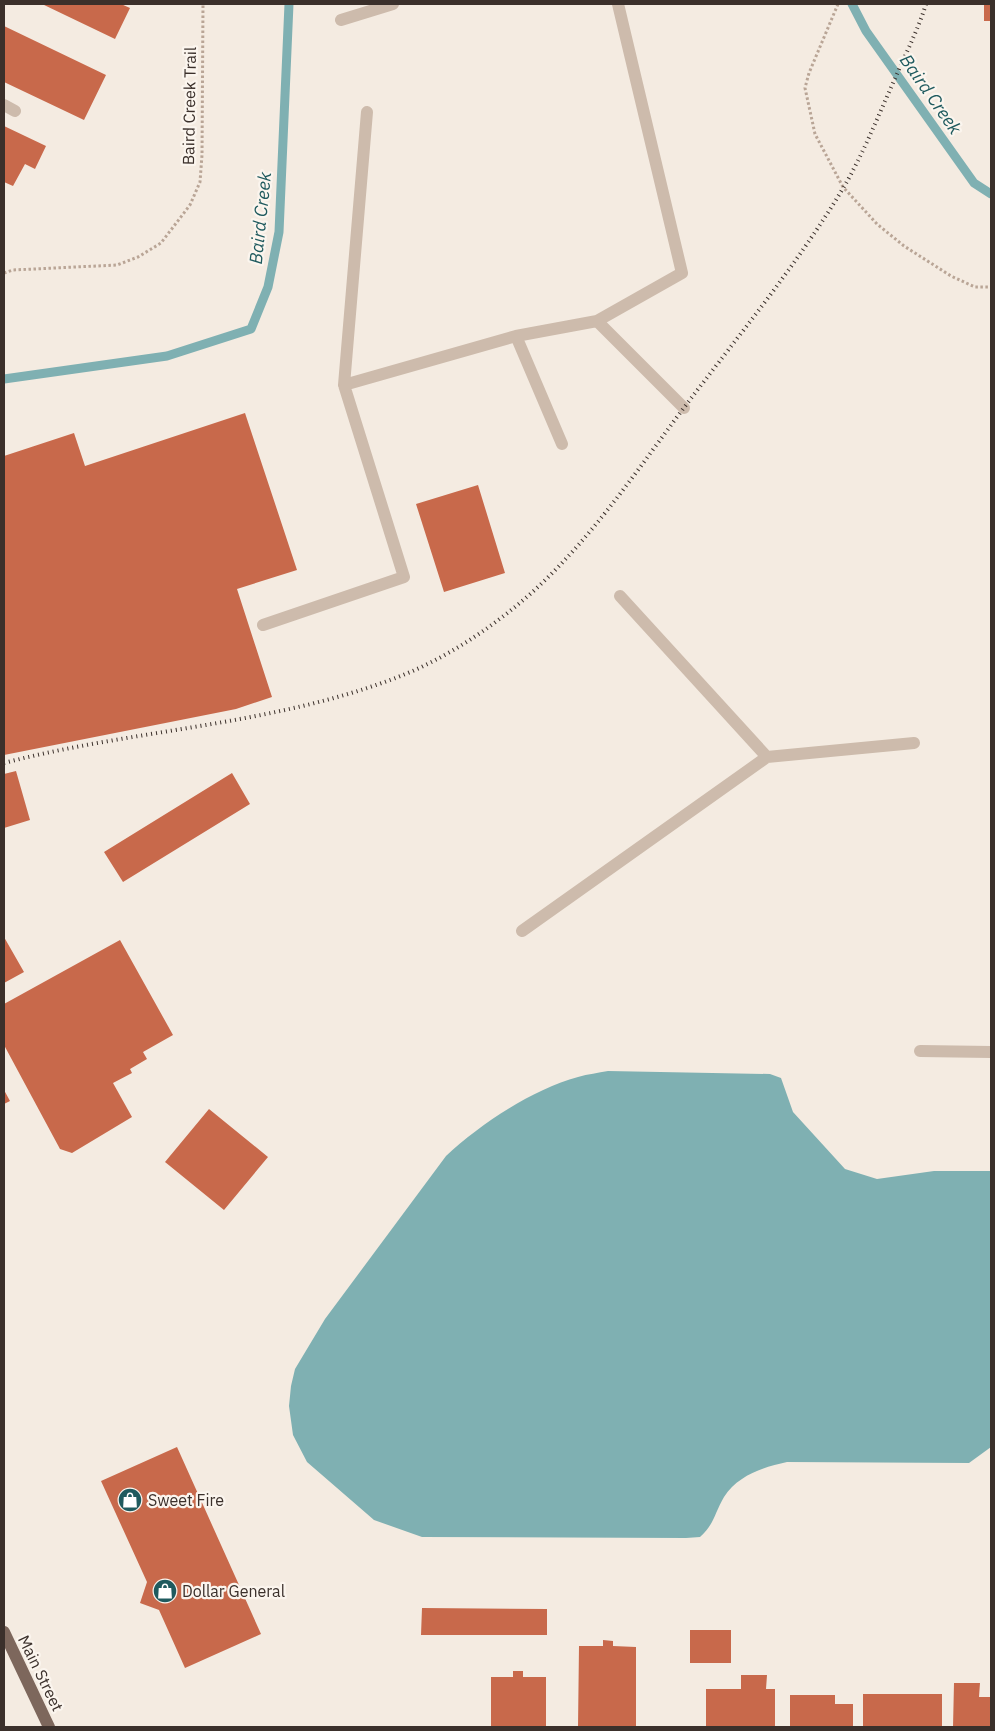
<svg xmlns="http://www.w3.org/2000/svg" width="995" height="1731" viewBox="0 0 995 1731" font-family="'IBM Plex Sans',sans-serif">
<rect width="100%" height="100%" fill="#f4ebe1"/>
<path fill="#7fb0b2" d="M608,1071L770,1074L781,1078L793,1112L845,1169L877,1179L934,1171H991V1447L969,1463L787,1462C764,1467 738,1475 724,1497C715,1512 714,1525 700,1537L686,1538L422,1537L374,1520L307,1462L293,1435L289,1406L291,1386L295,1369L325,1319L446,1156C480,1124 533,1089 578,1077C588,1074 598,1073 608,1071Z"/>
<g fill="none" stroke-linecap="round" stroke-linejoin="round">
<path stroke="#7fb0b2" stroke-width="9" d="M852,4L866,31L974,183L991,194
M4,379L167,356L251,329L268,287L279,232L289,4"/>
</g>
<path fill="#c8694b" d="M42,4H121L130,8L115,39Z
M984,4H991V21H984Z
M4,26L106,75L84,120L4,82Z
M4,126L46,146L35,169L25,164L13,186L4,182Z
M245,413L297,570L237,589L272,697L236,709L4,755V456L74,433L85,466Z
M478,485L505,573L444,592L416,504Z
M16,771L30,820L4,828V774Z
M232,773L250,804L123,882L104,852Z
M4,937L24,972L4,983Z
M120,940L173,1035L143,1052L147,1059L130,1069L132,1073L113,1083L132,1117L72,1153L60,1149L4,1045V1004Z
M4,1090L10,1101L4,1104Z
M209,1109L268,1157L224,1210L165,1162Z
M177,1447L261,1634L185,1668L159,1610L140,1603L147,1582L101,1481Z
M422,1608L547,1609V1635H421Z
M690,1630H731V1663H690Z
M603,1640L613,1641V1646L636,1647V1727H578L579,1646H603Z
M513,1671H523V1677H546V1727H491V1677H513Z
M741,1675H767L766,1689H775V1727H706V1689H741Z
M954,1683H980L979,1697H991V1727H953Z
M863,1694H942V1726L863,1727Z
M790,1695H835V1704H853V1727H790Z"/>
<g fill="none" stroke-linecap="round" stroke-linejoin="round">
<path stroke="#b9a596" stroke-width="3" stroke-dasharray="2.5 2.5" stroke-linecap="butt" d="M838,4L809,73L805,88L815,134L843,187L877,224L904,246L951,276L975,287H991
M4,273L13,270L117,265L138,257L161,243L190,205L200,182L202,155L203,4"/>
<path stroke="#cdbbac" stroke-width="12" d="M341,20L393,4
M4,105L15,111
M367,112L344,385L516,336L597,321L682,273L618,4
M597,321L684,408
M516,336L562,444
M620,596L767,757L914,743
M263,625L404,577L344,385
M522,931L767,757
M920,1051L991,1052"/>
<path stroke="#7d675c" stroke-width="12" d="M4,1632L49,1727"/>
<path stroke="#3b302b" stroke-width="4" stroke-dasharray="1 4" stroke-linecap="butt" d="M4,763C134,729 271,726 398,677C445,659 490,629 528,596C589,542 635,473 683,409C738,336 798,264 845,185C864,152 878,116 894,81C905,55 918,30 926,4"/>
</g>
<defs>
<g id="shop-disc" transform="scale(1.25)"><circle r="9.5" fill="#1f5a5e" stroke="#fbf5ee"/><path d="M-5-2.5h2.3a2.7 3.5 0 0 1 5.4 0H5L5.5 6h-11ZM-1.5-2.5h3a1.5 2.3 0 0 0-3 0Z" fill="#fff"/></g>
</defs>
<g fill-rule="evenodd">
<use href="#shop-disc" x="130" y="1500"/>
<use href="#shop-disc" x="165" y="1591"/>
</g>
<g text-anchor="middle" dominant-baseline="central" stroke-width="4.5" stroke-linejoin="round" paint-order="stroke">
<g font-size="16" fill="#3b302b" stroke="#fbf5ee">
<text transform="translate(189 106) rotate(-89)">Baird Creek Trail</text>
<text transform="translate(41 1673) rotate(64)">Main Street</text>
</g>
<g font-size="16" fill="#3b302b" stroke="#fbf5ee" text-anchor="start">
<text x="148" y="1500">Sweet Fire</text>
<text x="182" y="1591">Dollar General</text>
</g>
<g font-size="18" font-style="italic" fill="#1f5a5e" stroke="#fbf5ee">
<text transform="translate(931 94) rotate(55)">Baird Creek</text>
<text transform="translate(260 218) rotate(-84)">Baird Creek</text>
</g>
</g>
<rect width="995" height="1731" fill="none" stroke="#3b302b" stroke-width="10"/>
</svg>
